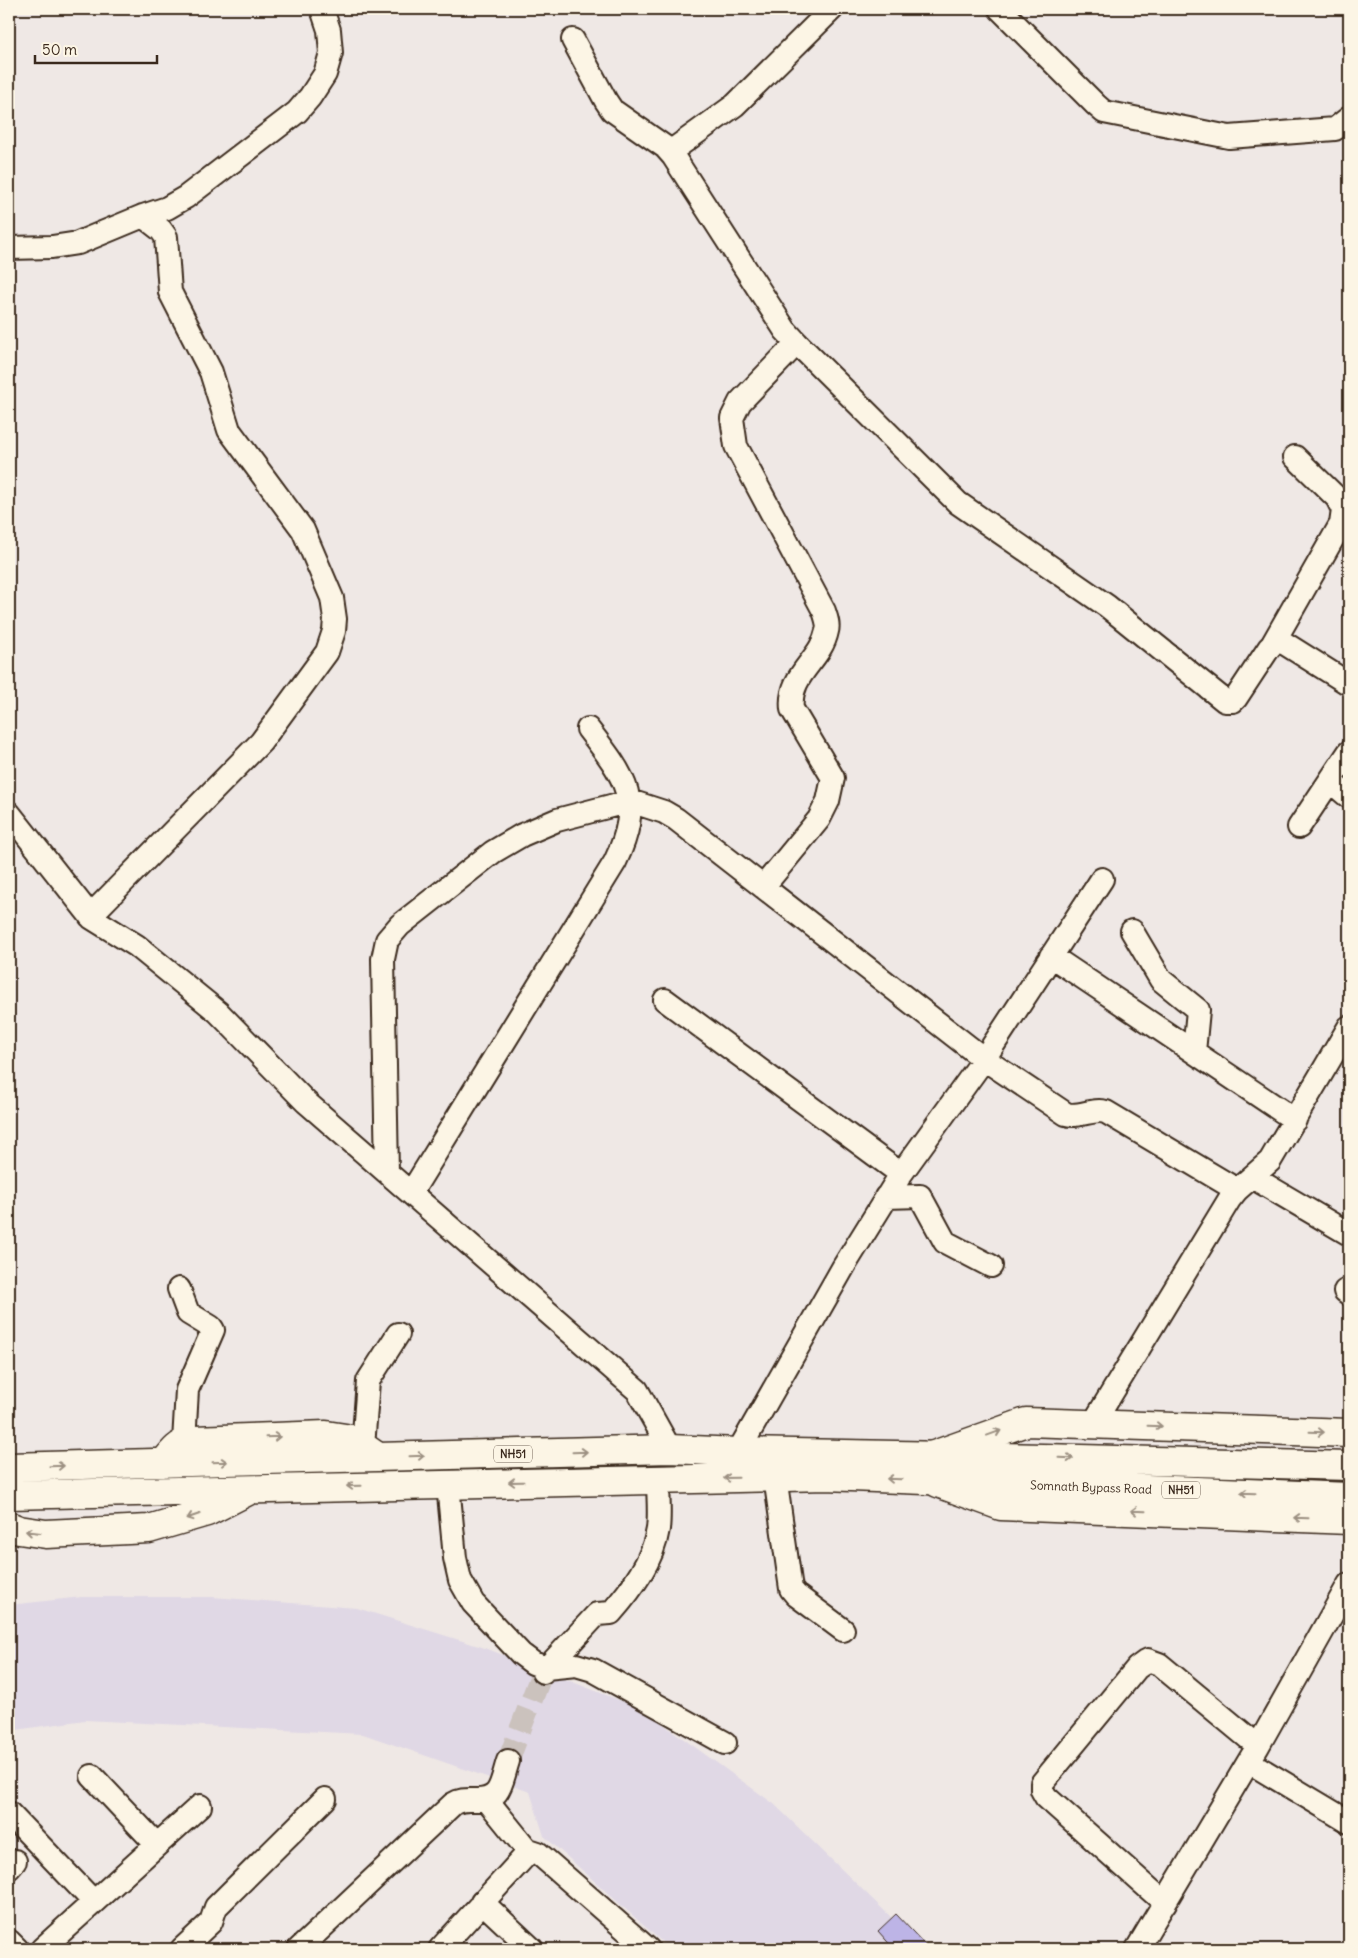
<svg xmlns="http://www.w3.org/2000/svg" width="1358" height="1958" viewBox="0 0 1358 1958" font-family="Delius,sans-serif">
<rect width="100%" height="100%" fill="#efe8e5"/>
<filter id="ink" filterUnits="userSpaceOnUse"><feTurbulence type="fractalNoise" baseFrequency=".02" numOctaves="2"/><feDisplacementMap in="SourceGraphic" scale="10" xChannelSelector="R" yChannelSelector="G"/><feConvolveMatrix kernelMatrix="1 2 1 2 8 2 1 2 1" color-interpolation-filters="sRGB"/></filter>
<g filter="url(#ink)">
<path fill="#e0d8e5" d="M82,1597H212L357,1608L485,1648L642,1709L774,1804L924,1949H670L544,1836L530,1792L363,1734L85,1720L9,1731V1605Z"/>
<path fill="#bdb4e6" stroke="#3b2a1e" d="M896,1914L929,1949H894L878,1931Z"/>
<g fill="none" stroke-linecap="round" stroke-linejoin="round">
<path stroke="#cbc2bd" stroke-width="22" stroke-dasharray="22 11" stroke-linecap="butt" d="M508,1761L542,1673"/>
<g stroke="#3b2a1e" stroke-width="26">
<path id="minor" d="M1000,9L1096,105L1104,112L1229,137L1335,129L1349,118
M573,40L606,101L612,110L665,147L673,156L785,330L797,343L958,503L1107,606L1225,701H1233L1236,698L1269,648L1275,642L1284,643L1349,684
M670,152L735,105L832,9
M9,248L52,247L78,243L143,216L167,208L186,197L297,112L310,97L325,74L331,53L329,30L322,9
M1272,645L1341,524L1343,510L1337,498L1295,457
M1330,781L1349,797
M9,813L92,918L137,946L218,1012L306,1102L637,1390L670,1449
M1299,827L1349,752
M763,887L819,819L828,801L833,778L792,709C788,674 821,661 827,631C829,625 826,617 824,611L736,446L732,418L740,402L797,343
M90,916L261,742L327,652L334,631L335,619L332,598L303,530L229,430L211,372L170,292L166,237L161,230L143,216
M1132,931L1161,980L1198,1010L1194,1052
M1051,956L1295,1120
M665,1000L901,1174
M387,1172L383,959L387,940L400,925L493,852L522,835L557,820L630,801L664,812L676,819L984,1059L1066,1114C1079,1118 1093,1108 1106,1112L1237,1190
M1252,1177L1349,1234
M411,1193L615,862C644,801 626,778 588,729
M886,1197L920,1196L945,1242L991,1266
M179,1289L188,1313L211,1327L213,1330L187,1390L184,1442
M1345,1291L1349,1294
M1093,1424L1229,1200L1237,1190L1270,1161L1349,1027
M363,1447L368,1381L398,1334
M738,1452L844,1266L901,1174L984,1059L1102,879
M775,1477L791,1589L796,1595L843,1630
M448,1484L455,1558L460,1580L473,1603L521,1654L533,1663L546,1668L576,1665L593,1670L725,1743
M543,1672L597,1614L611,1613C632,1589 653,1561 658,1529C660,1513 658,1496 658,1479
M1249,1762L1349,1822
M92,1776L157,1845
M487,1800L529,1852
M9,1813L94,1902
M9,1868L15,1861
M482,1902L532,1949
M1165,1903L1046,1797L1042,1790V1783L1137,1668L1148,1660L1159,1664L1258,1746
M9,1941L17,1949
M42,1949L200,1806
M182,1949L211,1922L216,1907L325,1799
M299,1949L453,1804C461,1799 467,1800 476,1800C502,1800 501,1782 508,1761
M440,1949L527,1854L532,1851L538,1853L648,1949
M1137,1949L1258,1746L1349,1584"/>
</g>
<g stroke="#3b2a1e" stroke-width="31">
<path id="major" d="M934,1455L1026,1422L1349,1433
M938,1483L1001,1506L1349,1520"/>
</g>
<g stroke="#3b2a1e" stroke-width="31">
<path id="highway" d="M164,1463C173,1451 179,1443 194,1440L326,1435L352,1439L378,1457
M9,1467L670,1449L738,1452L1043,1458L1349,1466
M9,1495L826,1476L1349,1497
M9,1526L19,1530L46,1534L149,1529L207,1512L248,1491"/>
</g>
<use href="#minor" stroke="#fcf5e5" stroke-width="22"/>
<use href="#major" stroke="#fcf5e5" stroke-width="28"/>
<use href="#highway" stroke="#fcf5e5" stroke-width="28"/>
</g>
<defs><path id="oneway-shaft" d="M-6 0H5M1.5-3L5.5 0L1.5 3" fill="none" stroke-width="1.6" stroke-linecap="round" stroke-linejoin="round" transform="scale(1.25)"/></defs>
<g stroke="#9c9082">
<use href="#oneway-shaft" transform="translate(1155 1426) rotate(2)"/>
<use href="#oneway-shaft" transform="translate(1317 1432) rotate(2)"/>
<use href="#oneway-shaft" transform="translate(994 1433) rotate(-20)"/>
<use href="#oneway-shaft" transform="translate(273 1437) rotate(-2)"/>
<use href="#oneway-shaft" transform="translate(580 1452) rotate(-2)"/>
<use href="#oneway-shaft" transform="translate(417 1456) rotate(-2)"/>
<use href="#oneway-shaft" transform="translate(1066 1458) rotate(2)"/>
<use href="#oneway-shaft" transform="translate(220 1462) rotate(-2)"/>
<use href="#oneway-shaft" transform="translate(57 1466) rotate(-2)"/>
<use href="#oneway-shaft" transform="translate(731 1478) rotate(179)"/>
<use href="#oneway-shaft" transform="translate(894 1479) rotate(-178)"/>
<use href="#oneway-shaft" transform="translate(516 1482) rotate(179)"/>
<use href="#oneway-shaft" transform="translate(354 1486) rotate(179)"/>
<use href="#oneway-shaft" transform="translate(1248 1493) rotate(-178)"/>
<use href="#oneway-shaft" transform="translate(1138 1511) rotate(-178)"/>
<use href="#oneway-shaft" transform="translate(194 1516) rotate(161)"/>
<use href="#oneway-shaft" transform="translate(1301 1518) rotate(-178)"/>
<use href="#oneway-shaft" transform="translate(33 1532) rotate(-173)"/>
</g>
</g>
<g text-anchor="middle" dominant-baseline="central" stroke-width="4.5" stroke-linejoin="round" paint-order="stroke">
<g fill="#fcf5e5" stroke="#75675a" stroke-width="1">
<rect x="494" y="1445.5" width="38" height="17" rx="4"/>
<rect x="1162" y="1481.5" width="38" height="17" rx="4"/>
</g>
<g font-size="11" font-weight="bold" fill="#3b2a1e">
<text x="513" y="1454">NH51</text>
<text x="1181" y="1490">NH51</text>
</g>
<g font-size="12" fill="#3b2a1e" stroke="#fcf5e5">
<text transform="translate(1091 1487) rotate(2)">Somnath Bypass Road</text>
</g>
</g>
<rect width="1358" height="1958" fill="none" stroke="#fcf5e5" stroke-width="30"/>
<rect x="15" y="15" width="1328" height="1928" fill="none" stroke="#3b2a1e" stroke-width="2" filter="url(#ink)"/>
<path d="M35 55v8h122v-8" fill="none" stroke="#3b2a1e" stroke-width="2.5"/>
<text x="42" y="55" font-size="15" fill="#3b2a1e" stroke="#fcf5e5" stroke-width="4" paint-order="stroke">50 m</text>
</svg>
